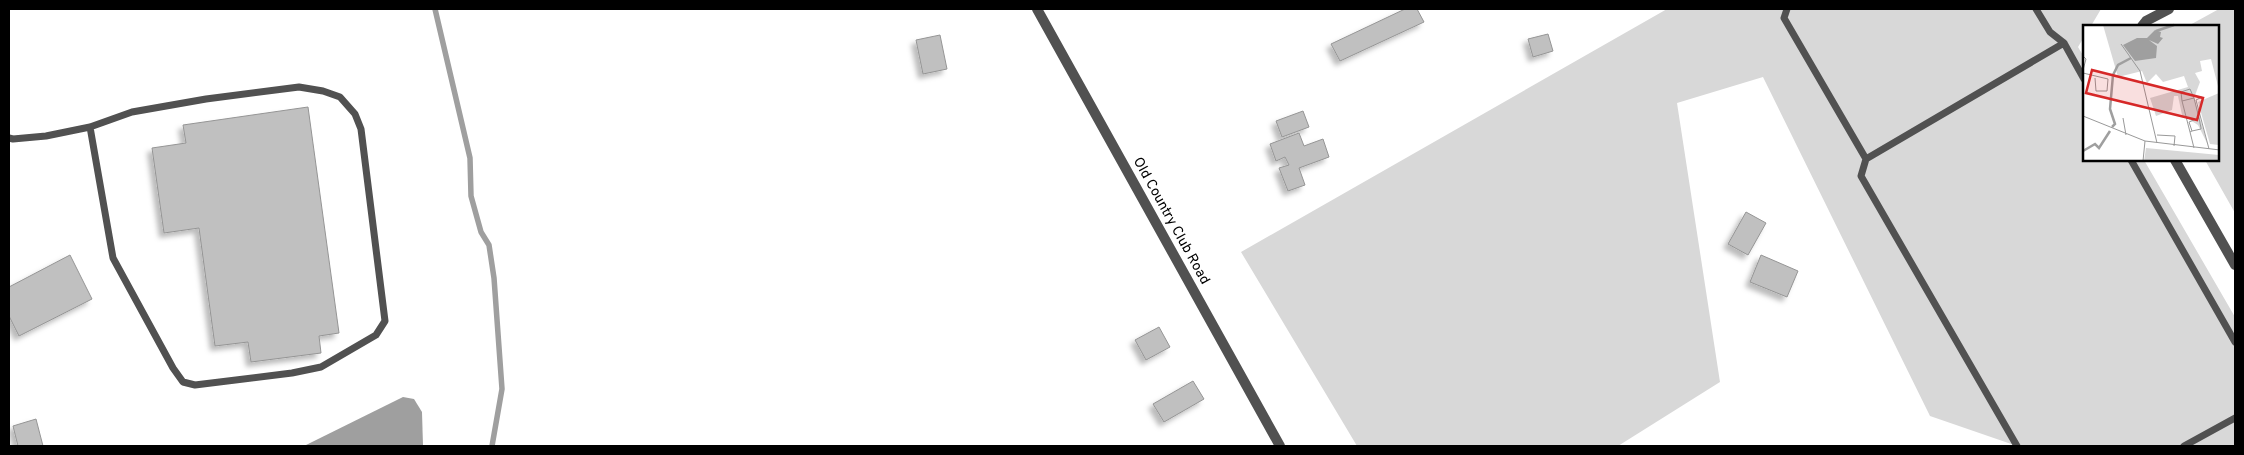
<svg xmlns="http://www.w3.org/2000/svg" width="2244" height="455" viewBox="0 0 2244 455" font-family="Overpass,sans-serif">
<defs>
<filter id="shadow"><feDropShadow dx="-4.5" dy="4.5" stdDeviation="2.5" flood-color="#0004"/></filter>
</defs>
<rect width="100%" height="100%" fill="#fff"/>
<path fill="#d8d8d8" d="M1667,9H2101L2091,26H2084V37L2078,47L2084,57V160H2144L2235,317V446H2017L1930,416L1763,77L1677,103L1720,382L1618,446H1357L1241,252Z
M2219,9H2235V213L2205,160H2218V26H2188Z"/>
<path fill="#9f9f9f" d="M403,397L414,399L422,412L423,446H304Z"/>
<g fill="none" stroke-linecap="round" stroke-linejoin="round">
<path stroke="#9f9f9f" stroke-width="5.5" d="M435,9L470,158L471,196L481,232L489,245L494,278L502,389L492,446"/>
</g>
<path fill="#c0c0c0" stroke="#959595" filter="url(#shadow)" d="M1405,9H1417L1424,22L1340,61L1331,44Z
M1548,34L1553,51L1533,57L1528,39Z
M940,35L947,69L923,74L916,40Z
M308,107L339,333L319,336L321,353L251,362L248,342L215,346L199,228L164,233L152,148L186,143L183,125Z
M1303,111L1309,127L1282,137L1276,121Z
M1299,133L1304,146L1323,139L1329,157L1299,168L1305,185L1288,191L1279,168L1289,165L1285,157L1276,161L1270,144Z
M1746,212L1766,223L1748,255L1728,244Z
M70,255L92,299L19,336L9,316V287Z
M1761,255L1798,271L1787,297L1750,282Z
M1159,327L1170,347L1146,360L1135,340Z
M1193,381L1204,399L1164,422L1153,404Z
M36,419L43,446H18L13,426Z"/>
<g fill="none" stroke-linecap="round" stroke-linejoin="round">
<path stroke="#515151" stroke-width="7" d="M1787,9L1784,18L1866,159
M2036,9L2050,32L2064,43
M9,138L13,139L46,136L90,127L132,112L206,99L299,87L323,91L340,97L355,114L361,129L385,321L376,335L321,367L292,373L195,385L183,382L173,368L113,258L90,127
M2131,160L2235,342
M2017,446L1861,176L1866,159L2064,43L2084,79
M2184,446L2235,418"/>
<path stroke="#515151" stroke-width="10" d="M1037,9L1280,446
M2142,26L2146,21L2169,9
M2175,160L2235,265"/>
</g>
<g text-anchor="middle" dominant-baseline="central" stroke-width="4.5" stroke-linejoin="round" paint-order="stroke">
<g font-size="14" fill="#000" stroke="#fff">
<text transform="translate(1171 221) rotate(61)">Old Country Club Road</text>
</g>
</g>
<g transform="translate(2083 25)">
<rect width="136" height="136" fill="#fff"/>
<path d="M20,0H136V65L128,34L117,36L119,46L112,48L117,57L111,73L125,120L115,100L99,90L95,71H91L89,85L73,91L67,73L105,62L101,51L80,57L73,49L64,58L59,46L35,52ZM136,68V120L127,119L115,77ZM63,123L136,130V136H61Z" fill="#d8d8d8"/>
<path d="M72,5L78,7L77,12L80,13L75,19L66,15L74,21L73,33L52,36L40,20L54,13H64Z" fill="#9f9f9f"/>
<path fill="none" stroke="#9f9f9f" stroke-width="2.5" d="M73,6L91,0M29,102L32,99L27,84L30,50L35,40L48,33M0,126L12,119L16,123L27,106"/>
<path fill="none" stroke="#999" stroke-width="1" d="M38,19L57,46L74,118M0,31L3,34L0,45M0,48L25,54L24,66H13L12,53M119,72L113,75L126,124M99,76L98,67L107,64L111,73M0,91L62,116L137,125M40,93L43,110M109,106L106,97L116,93L118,103V104L109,106L107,107L111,123M107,107L99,76L111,73L116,93M74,110L92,111L91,121M60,136L62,116"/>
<path fill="#d62828" fill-opacity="0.15" stroke="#d62828" stroke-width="2.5" d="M9,45L120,73L114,95L3,68Z"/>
<rect width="136" height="136" fill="none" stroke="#000" stroke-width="2.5"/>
</g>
<rect width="2244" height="455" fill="none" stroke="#000000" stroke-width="20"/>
</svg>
